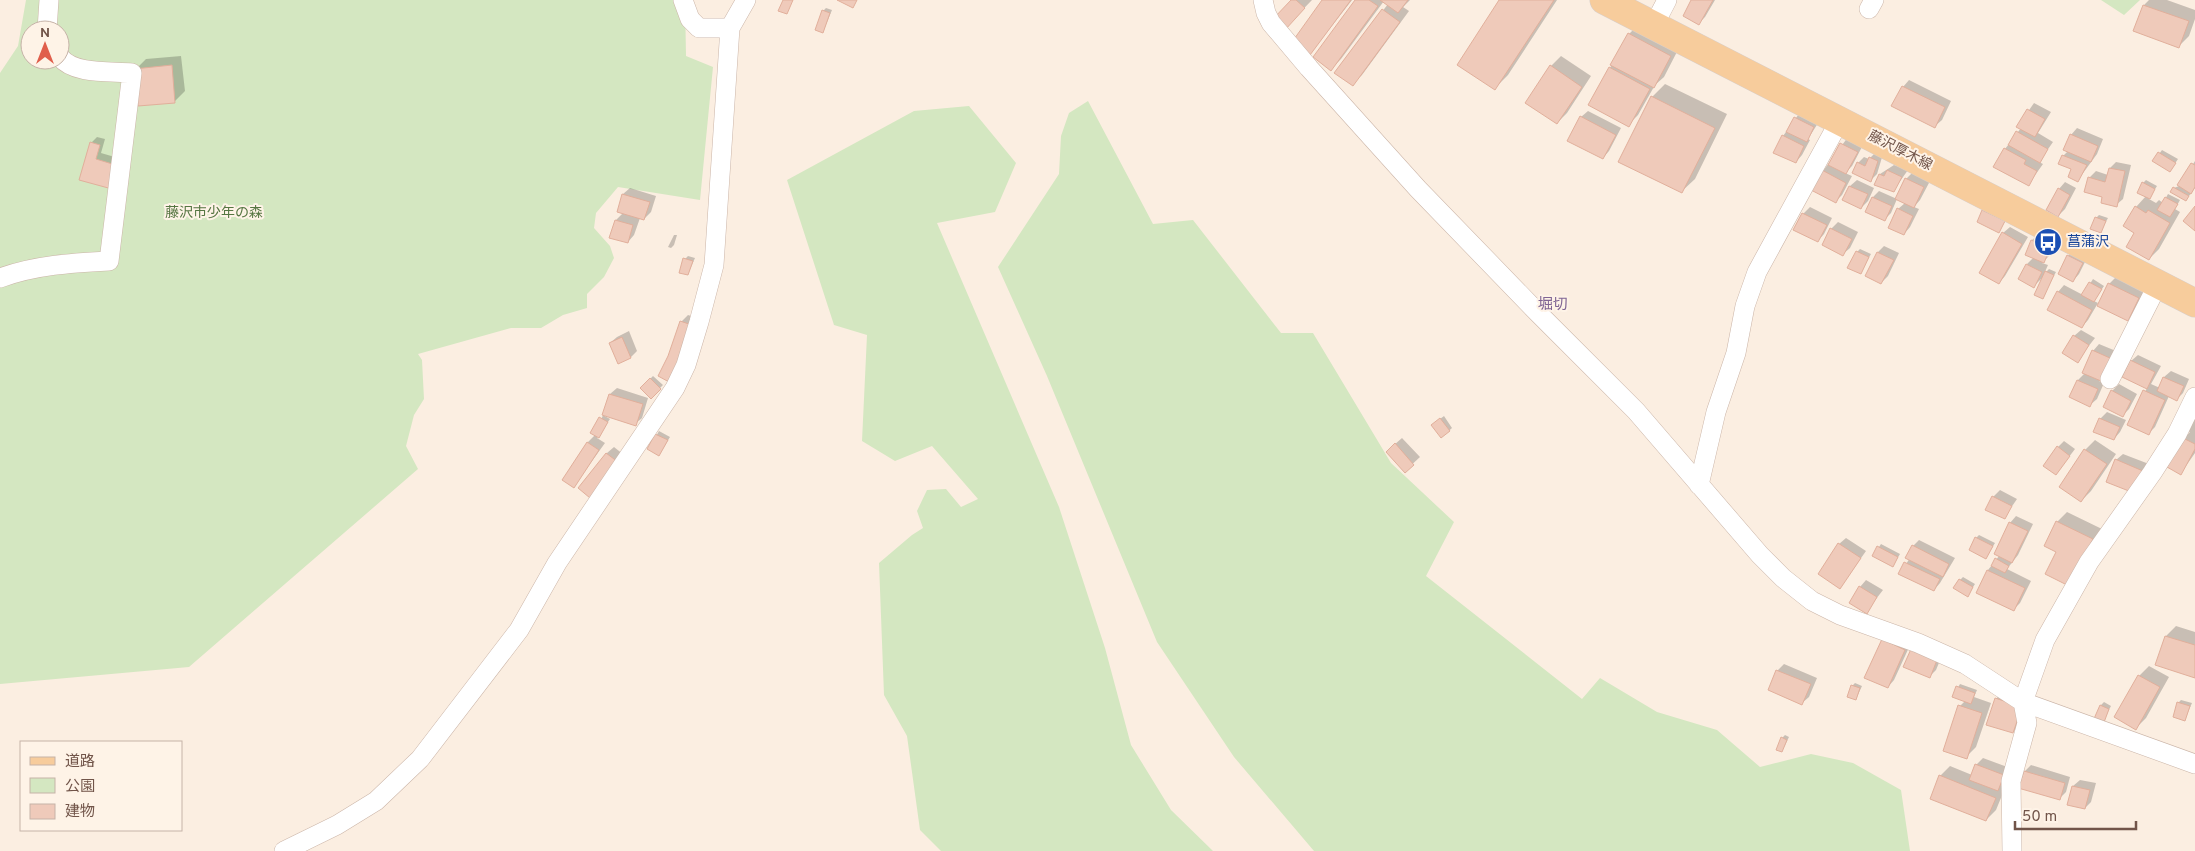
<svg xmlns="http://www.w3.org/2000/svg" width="2195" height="851" viewBox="0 0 2195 851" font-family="Overpass,'Noto Sans JP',sans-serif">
<rect width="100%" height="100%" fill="#fbeee1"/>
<path fill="#d4e7c1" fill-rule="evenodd" d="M26,0H685L686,56L713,67L700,200L618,187L596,213L594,228L610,246L614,258L604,277L587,294V308L563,315L541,328H511L418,354L422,360L424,399L414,415L406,446L418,469L189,667L0,684V73L18,46ZM30,30H60V60H30Z
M2101,0H2140L2124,15Z
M1088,101L1153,224L1193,220L1281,333H1313L1391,463L1454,522L1426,576L1582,699L1600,678L1657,712L1717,730L1760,767L1811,754L1853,763L1901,790L1910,851H1314L1234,757L1157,642L1047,376L998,267L1059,174L1061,136L1069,113Z
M969,106L1016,163L995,212L937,223L1059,507L1105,648L1131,745L1171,810L1213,851H941L920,830L907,736L884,695L879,563L912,535L923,528L917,511L927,490L946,489L961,507L978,499L932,446L895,461L862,441L867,335L834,325L787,180L914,111Z"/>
<path fill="#0003" d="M1292,0H1312L1285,28Z
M1324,0H1352L1310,54Z
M1357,0H1410L1403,7L1409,11L1362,75L1352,84L1336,72L1388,4L1384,1L1341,59L1331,69Z
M1500,0H1557L1508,75L1495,88Z
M1693,0H1715L1705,17L1699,23Z
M2149,0H2167L2195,10V19L2189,36L2179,46L2144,5Z
M826,8L832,10L823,32V11Z
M1639,24L1680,46L1664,77L1655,85L1638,115L1628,125L1610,68L1629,34Z
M181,56L185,91L175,101L136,69L146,59Z
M1561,56L1591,76L1567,113L1557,123L1551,66Z
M1909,80L1951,101L1942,120L1935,126L1903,87Z
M1665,84L1727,114L1695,179L1681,192L1652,97Z
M2034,103L2051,112L2038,133L2053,142L2039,162L2043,164L2028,185L2005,149L2021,128L2018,126Z
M1588,111L1621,128L1609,151L1603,158L1581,117Z
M1801,111L1820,120L1808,139L1810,140L1802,155L1796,162L1783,136Z
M2077,128L2103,139L2097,154L2078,180L2073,168L2063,156L2068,151L2071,135Z
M97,137L105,139L101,153L125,160L81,178L91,143Z
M1848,137L1863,145L1852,166L1845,173L1852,176L1842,195L1836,201L1823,171Z
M2162,150L2178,159L2170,171L2154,161Z
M1876,152L1883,154L1877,174L1870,181L1858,163L1864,157L1869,159Z
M2195,161V188L2189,196L2174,188L2179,186Z
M2116,162L2131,165L2123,199L2116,205L2104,196L2089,178L2096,171L2108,175L2110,168Z
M1894,165L1908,170L1893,191L1880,174Z
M1913,172L1930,181L1920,200L1914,207L1919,209L1910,227L1904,234L1898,209L1905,203L1897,199L1891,213L1885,219L1873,197L1879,191L1897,199L1906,179Z
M1857,180L1874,188L1868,201L1861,208L1844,200L1850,186Z
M2146,180L2157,186L2149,199L2156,203L2159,200L2163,203L2168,194L2180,200L2175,209L2180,212L2159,249L2149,259L2136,233L2124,225L2136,207L2146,196L2143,183Z
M2065,182L2076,188L2065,209L2058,216L2059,189Z
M630,188L656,196L651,212L644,219L640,218L634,235L628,242L616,220L623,213L618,211L623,194Z
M1990,205L2010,214L1999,231L1983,211Z
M1810,207L1832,218L1824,234L1818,241L1803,214Z
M2099,215L2108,218L2101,231L2096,218Z
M1838,222L1858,232L1850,248L1843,254L1823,245L1831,229Z
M2010,227L2028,237L2005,276L1999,283L2003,233Z
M2039,234L2056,242L2050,255L2042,263L2048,265L2044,274L2049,269L2056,272L2042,298L2044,276L2034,286L2027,264L2034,257L2032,240Z
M674,235H677L674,245L671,248L668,247Z
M1884,246L1899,253L1888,276L1881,283L1866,276L1878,252Z
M1860,249L1871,254L1861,272L1857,252Z
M2075,249L2088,256L2079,274L2073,281L2068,256Z
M688,256L695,258L688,274L685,259Z
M2116,277L2145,291L2135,313L2128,319L2109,284Z
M2093,279L2104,286L2094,301L2098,303L2088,320L2082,327L2058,292L2064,285L2083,295Z
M688,315L700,319L670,357L681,322Z
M2081,330L2095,338L2077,361L2074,336Z
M629,331L637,351L631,357L618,362L610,343L617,337Z
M2099,344L2116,351L2107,373L2099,381L2104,383L2097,399L2090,405L2071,396L2078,380L2085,373L2093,351Z
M2138,355L2161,366L2151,384L2160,388L2164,377L2171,371L2189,379L2183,393L2177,399L2169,396L2155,427L2149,433L2129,424L2147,388L2131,361Z
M653,376L663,385L651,397L641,388Z
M2119,384L2137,394L2129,409L2122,416L2112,391Z
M617,388L648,398L642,418L635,424L604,414L610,394Z
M2107,412L2126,420L2120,432L2114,439L2100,419Z
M603,415L610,419L597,438L605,443L574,486L563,479L588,442L595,435Z
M2195,415V453L2181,473L2184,438L2190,432L2187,431Z
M1444,416L1452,428L1442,437L1436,422Z
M659,431L670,437L659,455L649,449Z
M1402,438L1420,457L1405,471L1394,445Z
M2095,440L2116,454L2091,491L2081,501L2085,450Z
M2064,441L2075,449L2056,474L2058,447Z
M614,447L624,455L580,488L607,453Z
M2123,454L2149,464L2134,492L2116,460Z
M2000,490L2017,499L2004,518L1993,497Z
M2067,512L2102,529L2079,575L2058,551L2046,545L2057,522Z
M2016,516L2033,524L2018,555L2007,569L2031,581L2020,603L2014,609L1978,592L1988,570L1999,556L2010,523Z
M1979,535L1995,543L1986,558L1976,538Z
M1846,538L1866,551L1840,588L1839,544Z
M1919,540L1955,558L1940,583L1934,590L1900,573L1910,558L1913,546Z
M1881,544L1900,554L1893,566L1873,556Z
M1963,577L1975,584L1968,595L1960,580Z
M1866,580L1883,590L1866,612L1860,587Z
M2176,626L2195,632V677L2157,664L2166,636Z
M1883,640L1911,643L1894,680L1888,687Z
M1943,653L1936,670L1930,676L1905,666Z
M1784,664L1817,678L1809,697L1802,703L1777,671Z
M2149,666L2169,677L2146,718L2136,728L2139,676Z
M1855,683L1862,686L1856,699L1852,686Z
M1960,684L1977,690L1974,697L1991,703L1976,747L1966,757L1960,706L1965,701L1953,696Z
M2002,692L2019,726L2013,732L1996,699Z
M2181,700L2192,703L2185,719L2178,703Z
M2104,702L2111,706L2102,723L2101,705Z
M1785,735L1789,737L1782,751V738Z
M1983,758L2010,768L2001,786L2005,788L1996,810L1986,820L1940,776L1950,766L1972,775L1976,765Z
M2031,765L2070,777L2066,792L2059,799L2025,771Z
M2080,780L2096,783L2091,802L2085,808L2073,786Z"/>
<path fill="#efcaba" stroke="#e1af9b" d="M783,0H793L787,14L778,11Z
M837,0H857L853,8Z
M1291,0H1296L1305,8L1285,30L1273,19Z
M1322,0H1351L1310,55L1292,42Z
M1355,0H1369L1378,6L1331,71L1313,57Z
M1380,0H1408L1398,13Z
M1499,0H1554L1495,90L1457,65Z
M1691,0H1713L1699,25L1683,16Z
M2143,5L2189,21L2179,48L2133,31Z
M1382,9L1400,22L1353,86L1334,73Z
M822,10L830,13L823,33L815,30Z
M1628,33L1671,56L1654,88L1610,65Z
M172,65L175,103L138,106L134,69Z
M1550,65L1582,87L1557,124L1525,103Z
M1609,67L1650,89L1629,127L1588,105Z
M1902,86L1945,107L1935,128L1891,106Z
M1651,96L1715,128L1682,193L1618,162Z
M2027,109L2045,119L2035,137L2016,127Z
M1580,116L1616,135L1603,159L1567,141Z
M1794,117L1814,127L1807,142L1786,132Z
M2016,131L2048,149L2040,163L2008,145Z
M2070,134L2098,146L2091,162L2063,150Z
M1782,135L1804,146L1796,163L1773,153Z
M90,142L100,145L96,159L119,166L112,189L79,180Z
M1840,143L1858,152L1846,174L1828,165Z
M2004,148L2026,160L2024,164L2037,171L2029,186L1993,167Z
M2158,152L2176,163L2170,172L2152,161Z
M2062,155L2087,165L2078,182L2068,177L2071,169L2058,164Z
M1869,157L1878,161L1871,182L1852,173L1857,162L1865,166Z
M2191,163L2195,165V187L2191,194L2177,185Z
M2109,168L2125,171L2117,207L2101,203L2102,197L2084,192L2088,177L2105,182Z
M1822,170L1846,183L1836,203L1811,190Z
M1887,170L1902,177L1894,192L1874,185L1879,174L1884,176Z
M1905,178L1924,187L1914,208L1895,199Z
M2142,182L2155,189L2150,199L2137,193Z
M1849,186L1868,194L1861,209L1842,200Z
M2173,187L2189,196L2186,201L2170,192Z
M2058,188L2070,195L2058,217L2046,210Z
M622,194L650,202L644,220L617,212Z
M1872,197L1892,206L1885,221L1865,212Z
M2165,197L2178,204L2170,217L2157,210Z
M2135,206L2146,213L2148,210L2170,223L2149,260L2126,247L2134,233L2123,226Z
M2195,206V231L2183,221Z
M1897,208L1913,216L1904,235L1888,228Z
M1982,210L2005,221L1999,233L1977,222Z
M1802,213L1827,225L1818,242L1793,230Z
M2095,217L2106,221L2101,233L2090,229Z
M615,220L633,225L628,243L609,238Z
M1830,228L1852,239L1843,256L1822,245Z
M2002,232L2022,244L1999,284L1979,273Z
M2031,240L2050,248L2044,263L2025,255Z
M1856,251L1869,257L1861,274L1847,268Z
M1877,252L1894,260L1881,284L1865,276Z
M2067,255L2083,263L2073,282L2058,274Z
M683,258L693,261L688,275L679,273Z
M2026,264L2042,272L2034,288L2018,279Z
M2045,271L2054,275L2043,299L2034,295Z
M2089,282L2102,289L2094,302L2081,295Z
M2108,283L2139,298L2128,321L2097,306Z
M2057,291L2092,310L2082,328L2047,310Z
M680,321L695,326L671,383L658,376L668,356Z
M2073,335L2089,345L2078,363L2062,353Z
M622,337L631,358L618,364L609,343Z
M2092,350L2110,358L2101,381L2082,373Z
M2130,360L2155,372L2147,389L2122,377Z
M2163,377L2184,386L2177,401L2157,391Z
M650,378L661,389L651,399L640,388Z
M2077,380L2098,389L2090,407L2069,397Z
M2111,390L2131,401L2123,417L2103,407Z
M2143,390L2165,400L2149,435L2127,425Z
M609,394L643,404L636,426L602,415Z
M599,417L608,422L599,438L590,433Z
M1440,418L1450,431L1441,438L1431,425Z
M2099,418L2120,427L2114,440L2093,432Z
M655,434L668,440L659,456L647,449Z
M2183,438L2195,444V449L2181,475L2167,467Z
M587,442L599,450L574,488L562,480Z
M1395,443L1414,465L1405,473L1386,452Z
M2057,446L2070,456L2056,475L2043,466Z
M2084,449L2107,464L2081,502L2059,487Z
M606,453L618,462L590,498L578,488Z
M2115,459L2143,471L2134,493L2106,482Z
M1992,496L2012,506L2005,519L1985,510Z
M2056,521L2093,539L2069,586L2045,574L2056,552L2044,546Z
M2009,522L2028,531L2012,563L1994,554Z
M1975,537L1993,546L1986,559L1969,550Z
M1838,543L1861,558L1840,589L1818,574Z
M1912,545L1949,564L1943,577L1905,558Z
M1877,546L1898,557L1893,567L1872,556Z
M1995,558L2009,566L2005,573L1991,566Z
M1904,562L1940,579L1934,591L1898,574Z
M1987,570L2025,588L2014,611L1976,593Z
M1959,579L1973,587L1968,597L1953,588Z
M1859,586L1877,597L1867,614L1849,603Z
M2165,636L2195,645V678L2155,665Z
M1882,639L1905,650L1888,688L1864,678Z
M1911,649L1937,660L1930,678L1903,667Z
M1776,670L1811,684L1802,705L1768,690Z
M2138,675L2160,687L2136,730L2114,717Z
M1851,685L1860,688L1856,700L1847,697Z
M1956,686L1975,693L1971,704L1952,697Z
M1995,698L2022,707L2013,733L1986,725Z
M2177,702L2190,706L2185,721L2173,717Z
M1958,705L1982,713L1967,759L1943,751Z
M2100,705L2109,709L2103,725L2093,721Z
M1781,737L1787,740L1782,752L1776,750Z
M1975,764L2004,775L1998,791L1969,780Z
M2024,771L2065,783L2060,800L2018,788Z
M1939,775L1996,798L1986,821L1930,799Z
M2072,786L2090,790L2085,809L2067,805Z"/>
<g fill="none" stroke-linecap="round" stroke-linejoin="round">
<g stroke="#cbb5a8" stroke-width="20">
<path id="minor" d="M683,0L690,19L699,28H730
M1263,0L1266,13L1271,23L1309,68L1418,189L1539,314L1636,411L1760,555L1783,578L1812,601L1840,615L1918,643L1965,664L2023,702L2195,764
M1869,9L1874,0
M1654,25L1667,0
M47,30L49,0
M0,278C35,265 72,263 109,261L132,73C111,71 74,75 60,57
M2110,379L2158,284
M1699,485L1716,412L1736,353L1745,306L1757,272L1840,120
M284,851L337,825L376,801L420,759L519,630L557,563L675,388L686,365L699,322L714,265L730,28L746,0
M2012,851L2011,781L2027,723L2023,702L2045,640L2089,562L2152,473L2177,434L2195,397"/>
</g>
<g stroke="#d7cfcc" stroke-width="29">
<path id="primary" d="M1604,0L2195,303"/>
</g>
<use href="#minor" stroke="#fff" stroke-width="19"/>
<use href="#primary" stroke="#f7cc9c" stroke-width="28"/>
</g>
<defs>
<g id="bus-disc" transform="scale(1.4375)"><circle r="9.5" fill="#1a4fb4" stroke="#fef3e7"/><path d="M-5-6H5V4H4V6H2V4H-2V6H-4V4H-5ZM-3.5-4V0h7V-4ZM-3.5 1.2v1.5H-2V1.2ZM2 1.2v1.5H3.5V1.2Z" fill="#fff"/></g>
</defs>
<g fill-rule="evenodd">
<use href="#bus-disc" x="2048" y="242"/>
</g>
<g text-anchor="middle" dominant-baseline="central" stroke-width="4" stroke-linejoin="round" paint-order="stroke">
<g font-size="14" fill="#715449" stroke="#fef3e7">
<text transform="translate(1900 151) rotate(27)">藤沢厚木線</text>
</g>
<g font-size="14" fill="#567642" stroke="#fef3e7">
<text x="214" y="213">藤沢市少年の森</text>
</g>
<g font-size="14" fill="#164399" stroke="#fef3e7" text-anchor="start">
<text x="2067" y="242">菖蒲沢</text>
</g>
<g font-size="15" fill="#806594" stroke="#fef3e7">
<text x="1553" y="305">堀切</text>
</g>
</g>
<rect x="20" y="741" width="162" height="90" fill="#fef3e7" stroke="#c6b3a8"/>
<rect x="30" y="757" width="25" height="8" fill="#f7cc9c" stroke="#c6b3a8"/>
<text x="65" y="766" font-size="15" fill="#715449">道路</text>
<rect x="30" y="778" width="25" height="15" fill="#d4e7c1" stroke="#c6b3a8"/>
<text x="65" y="791" font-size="15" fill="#715449">公園</text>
<rect x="30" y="804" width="25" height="15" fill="#efcaba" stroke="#c6b3a8"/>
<text x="65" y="816" font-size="15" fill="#715449">建物</text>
<g transform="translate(45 45)"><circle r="24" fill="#fef3e7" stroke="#c6b3a8"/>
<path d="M0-4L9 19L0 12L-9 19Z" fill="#e05e4b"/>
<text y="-8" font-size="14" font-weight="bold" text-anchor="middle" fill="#715449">N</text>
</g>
<path d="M2015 821v8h121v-8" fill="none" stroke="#715449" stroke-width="2.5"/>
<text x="2022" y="821" font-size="15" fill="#715449" stroke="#fef3e7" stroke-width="4" paint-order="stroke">50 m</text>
</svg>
